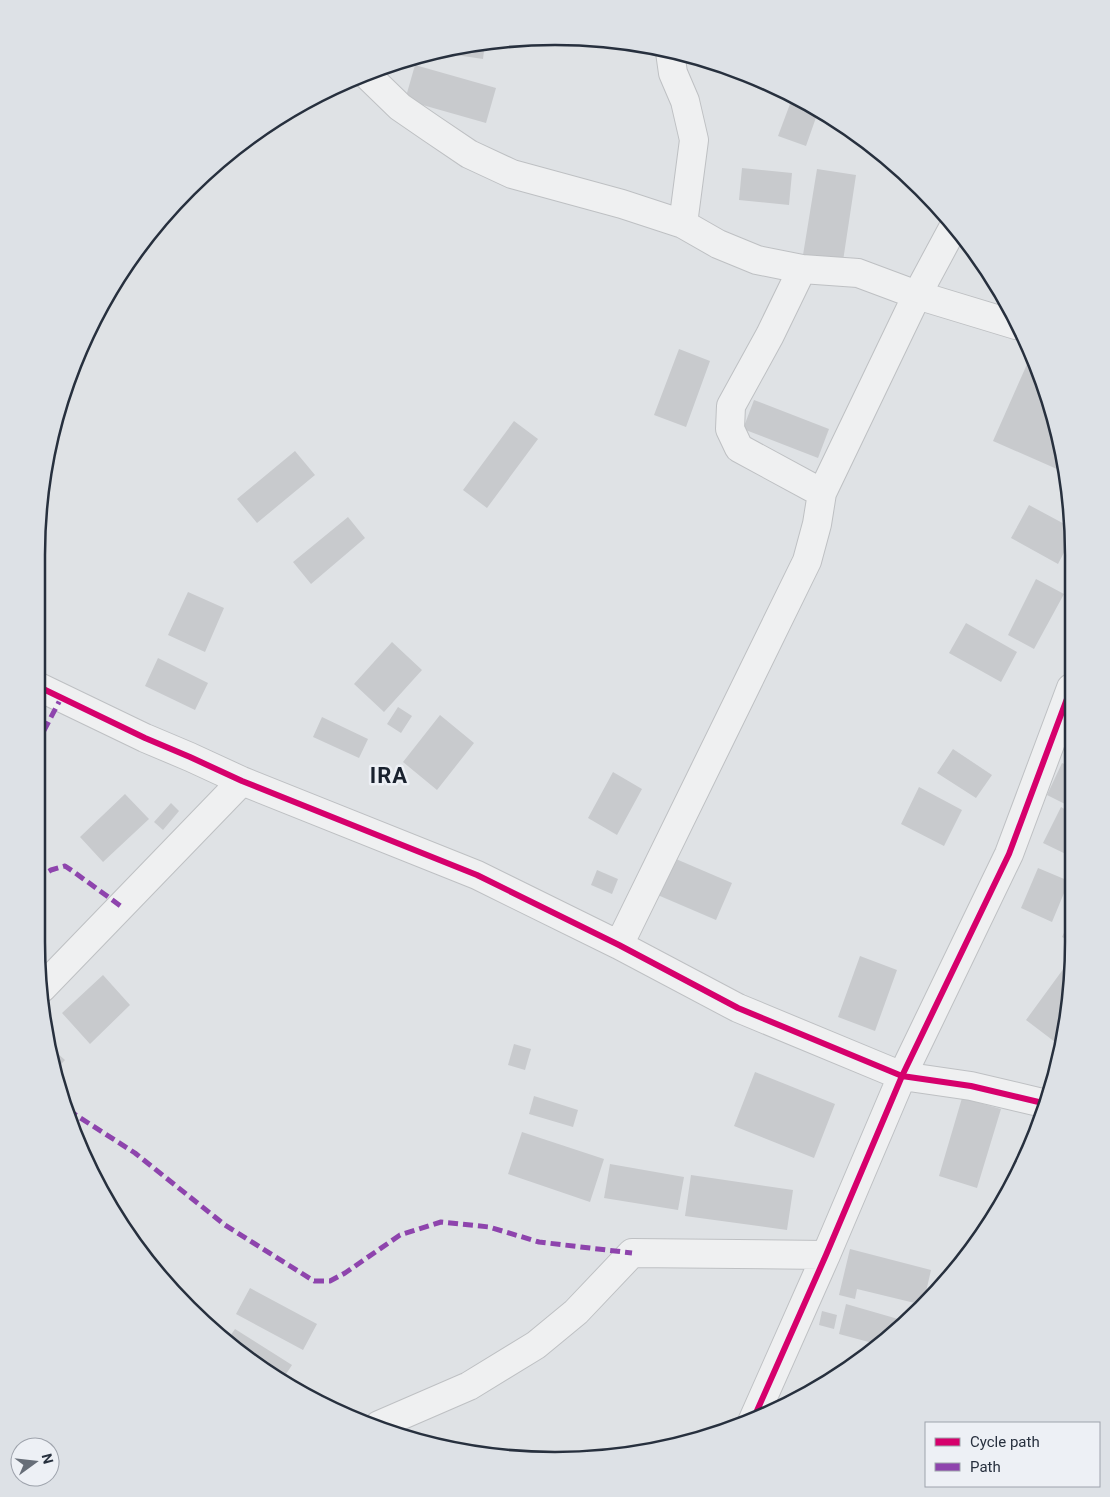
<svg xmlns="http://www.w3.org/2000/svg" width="1110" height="1497" viewBox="0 0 1110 1497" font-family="Roboto,sans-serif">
<rect width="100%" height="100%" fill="#dfe2e5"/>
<path fill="#c8cacd" d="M620,41H623L647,46L645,50L620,42Z
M485,43L483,59L436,52V51Z
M415,65L496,88L486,123L405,100Z
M793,96L819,109L806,146L778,136Z
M742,168L792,173L789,205L739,200Z
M817,169L856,175L843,261L803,255Z
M679,349L710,361L686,427L654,415Z
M1032,353L1034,357L1066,473L993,441Z
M754,400L829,429L818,458L743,429Z
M514,421L538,439L487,508L463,490Z
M295,451L315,475L257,523L237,499Z
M1029,505L1070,527V541L1058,564L1011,538Z
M348,517L365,538L311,584L293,562Z
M1036,579L1064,594L1034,649L1008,635Z
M188,592L224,608L205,652L168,635Z
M966,623L1017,652L1001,682L949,653Z
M392,642L422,670L384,712L354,684Z
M158,658L208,683L195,710L145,686Z
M398,707L412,716L401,733L387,724Z
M440,715L474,743L437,790L403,762Z
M322,717L368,739L359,758L313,737Z
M953,749L992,775L976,798L937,773Z
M1062,763L1071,767V807L1047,795Z
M613,772L642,789L617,835L588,818Z
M919,787L962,810L944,846L901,824Z
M125,794L149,819L103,862L80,837Z
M171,803L179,811L163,830L154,822Z
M1061,807L1071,813L1072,857L1043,843Z
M669,856L732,883L716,920L653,893Z
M1038,868L1069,881L1052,922L1021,908Z
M597,870L618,879L612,894L591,885Z
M1072,915V942L1062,937Z
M860,956L897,970L875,1031L838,1017Z
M1072,957L1073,976L1061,1033L1055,1042L1026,1020Z
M103,975L130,1005L90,1044L62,1013Z
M514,1044L531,1049L525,1070L508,1065Z
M50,1047L65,1060L53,1073L52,1063Z
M755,1072L835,1104L814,1158L734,1126Z
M534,1096L578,1110L573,1127L529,1114Z
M962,1098L1001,1109L977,1188L939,1176Z
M522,1132L604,1159L590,1202L508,1174Z
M610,1164L684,1177L678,1210L604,1198Z
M691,1175L793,1190L787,1230L685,1216Z
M850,1249L931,1270L923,1305L857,1289L855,1299L839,1295Z
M250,1288L317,1324L303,1350L236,1314Z
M846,1304L905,1321L904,1322L880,1345L839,1334Z
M822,1311L837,1315L834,1329L819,1325Z
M235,1329L292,1365L282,1380L239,1354L226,1342Z"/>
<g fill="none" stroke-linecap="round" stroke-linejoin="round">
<g stroke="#bec0c3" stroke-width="30">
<path id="minor" d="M670,52L673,73L685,101L694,140L683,224
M366,74L400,107L432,129L469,154L512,174L622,204L683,224L718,244L757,260L802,269L858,273L917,295L1016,325
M802,269L770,335L731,406L730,429L739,448L822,493
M37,686L145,738L190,757L242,781L477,875L619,945L738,1008L902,1076L971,1086L1047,1104
M619,945L807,561L817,524L822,493L917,295L954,226
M42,988L242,781
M752,1422L826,1255L902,1076L1009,854L1071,688
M379,1425L469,1386L536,1345L576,1312L632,1253L826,1255"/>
</g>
<use href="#minor" stroke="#eff0f1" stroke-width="28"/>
<path stroke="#8e44ad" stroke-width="5" stroke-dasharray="10 5" stroke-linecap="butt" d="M37,744L61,698
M36,879L51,870L65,866L74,872L122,907
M68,1110L135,1153L225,1225L314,1281H330L345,1273L400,1235L441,1222L489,1227L539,1242L632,1253"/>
<g stroke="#edf0f5" stroke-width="9">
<path id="cycleway" d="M37,686L145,738L190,757L242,781L477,875L619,945L738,1008L902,1076L971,1086L1047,1104
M752,1422L826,1255L902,1076L1009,854L1071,688"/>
</g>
<use href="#cycleway" stroke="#d6006c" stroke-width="6"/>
</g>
<g text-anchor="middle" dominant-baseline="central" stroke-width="5" stroke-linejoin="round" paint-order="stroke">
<g font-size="22" font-weight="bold" letter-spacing="1" fill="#19212e" stroke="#edf0f5">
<text x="389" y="775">IRA</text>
</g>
</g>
<path d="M0 0H1110V1497H0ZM555 45H555A510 510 0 0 1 1065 555V942A510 510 0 0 1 555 1452H555A510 510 0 0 1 45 942V555A510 510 0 0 1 555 45Z" fill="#dde1e6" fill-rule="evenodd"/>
<path fill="none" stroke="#27303e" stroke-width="2.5" d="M555 45H555A510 510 0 0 1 1065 555V942A510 510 0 0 1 555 1452H555A510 510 0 0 1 45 942V555A510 510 0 0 1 555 45Z"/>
<rect x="925" y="1422" width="175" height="65" fill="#edf0f5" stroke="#9ea3ac"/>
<rect x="935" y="1438" width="25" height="8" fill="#d6006c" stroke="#9ea3ac"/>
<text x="970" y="1447" font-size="15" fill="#27303e">Cycle path</text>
<rect x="935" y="1463" width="25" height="8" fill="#8e44ad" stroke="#9ea3ac"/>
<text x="970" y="1472" font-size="15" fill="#27303e">Path</text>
<g transform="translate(35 1462) rotate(75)"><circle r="24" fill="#edf0f5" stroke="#9ea3ac"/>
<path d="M0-4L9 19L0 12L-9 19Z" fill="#676e78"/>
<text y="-8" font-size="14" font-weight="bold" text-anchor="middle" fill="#27303e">N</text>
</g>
</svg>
